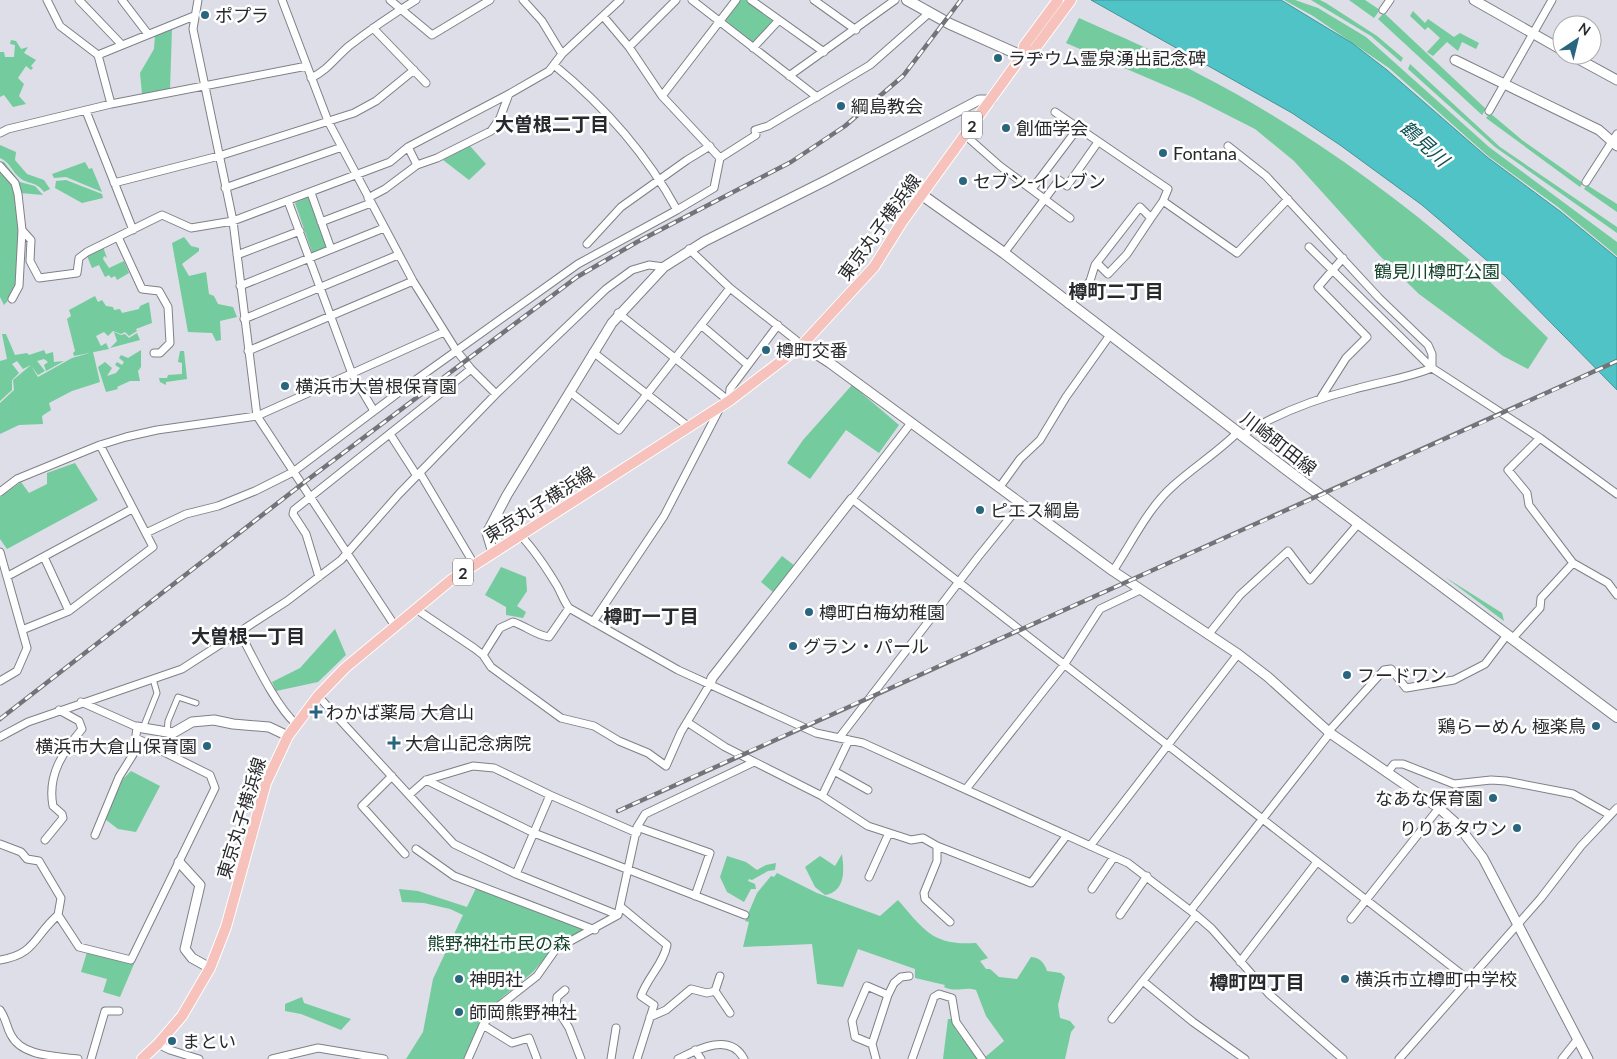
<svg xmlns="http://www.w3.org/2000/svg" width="1617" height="1059" viewBox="0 0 1617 1059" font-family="Lato,'Noto Sans JP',sans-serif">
<rect width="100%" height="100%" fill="#dddee7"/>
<path fill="#74cb9d" d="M739,0H747L774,19V21L753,43L724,19Z
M1284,0H1295L1318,8L1366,37L1489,147L1617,242V256L1558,207L1488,156L1389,68L1313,16Z
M1311,0H1320L1326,3L1377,36L1403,58L1401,62L1371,36Z
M1349,0H1365L1380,10L1374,18Z
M1413,11L1425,23L1428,19L1454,37L1460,33L1479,43L1476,49L1462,42L1458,51L1447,42L1433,56L1427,52L1440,38L1428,27L1425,30L1410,16Z
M1384,13L1486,109L1482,115L1378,19Z
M1079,18C1119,36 1160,53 1199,74C1304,128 1400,198 1488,276L1486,278L1548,338L1528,369L1503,356L1419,294L1379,255L1294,161L1255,129L1192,97L1066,43Z
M172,28L170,90L142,94L140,73L154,49L155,34Z
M11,40L16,41L21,49L28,47L24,53L36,60L31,66L33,68L31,70L26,66L18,78L24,84L19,96L26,104L13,107L4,95L0,97V52H4L5,57H14L15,45L10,44Z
M1410,64L1500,147L1617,227V233L1495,147L1408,69Z
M1490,113L1522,140L1583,183L1580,187L1486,118Z
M0,145L16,152L15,160L27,174L44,180L50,189L44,192C36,181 29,185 20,178C12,172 10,162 0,158Z
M470,146L486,164L469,180L443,160Z
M0,161L4,162L20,182L35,186L43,195L20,193Z
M85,162L89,169L92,168L102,192L66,177L54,178L52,174Z
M0,168L14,184L20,232L17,286L12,296L4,305L0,297Z
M66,180L102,194L103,198L82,203L55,188L56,181Z
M1587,185L1617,204V212L1584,189Z
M309,197L328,248L313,255L295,203Z
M184,237L191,246L199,248V251L182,264L189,276L206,272L209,294L214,296L218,304L233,307L237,317L220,321L221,340L216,341L212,333L188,332L172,243Z
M103,247L107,258L104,256L103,259L109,268L124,261L129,273L117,280L115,276L111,278L109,275L105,277L99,265L92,268L87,256Z
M95,296L98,302L102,300L106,306L113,307L114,310L120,309L122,313L139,309L140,306L149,302L152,323L136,329L137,331L129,336L125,332L121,334L113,331L108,336L104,332L96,336L101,346L106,343L109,349L74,356L73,353L75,351L67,319L71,316L69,310Z
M114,332L121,335L125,334L129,338L137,333L140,340L110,348L117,341Z
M2,334H6L15,355L27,353L29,355L44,350L46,354L53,352L54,362L64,361L46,371L44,365L48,362L44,359L37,361L45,371L38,375L31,366L38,377L72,358L93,352L100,382L72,391L49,403L51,410L42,416L43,424L19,425L0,434V403L14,390L13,380L31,365L23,369L17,361L12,364L19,373L12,380V390L0,401V361L7,359Z
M141,350V367L138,371L140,381H130L117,387L118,389L106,392L98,367L105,362L112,368L107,376L116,373L120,368L115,365L117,362L122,365L124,362L119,358L121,355L128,358Z
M180,351H184L187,379L166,382V385L160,382L159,378H167L168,375L182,374V363L178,362Z
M852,385L899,425L879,453L846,430L810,479L787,463L803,440Z
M75,463L98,500L7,549L0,539V497L21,482L29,493L47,484V473Z
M782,556L795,566L774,593L761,582Z
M501,567L526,577L527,591L517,606L526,612L523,618L506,615V607L485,595Z
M1445,577L1502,613L1504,621Z
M335,629L346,655L318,682L276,691L272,682L300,668Z
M131,771L160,786L136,832L118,829L105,819L123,779Z
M842,854C844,870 846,891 825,895L815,887L805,867L820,856L835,866Z
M727,856L746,862L757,870L766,865L776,863L775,870L768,871L752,880L749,879L748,881L755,884L756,889H751L744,902L727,892L720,877Z
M777,873L817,893L880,916L898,900C924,930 933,946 976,943L988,958L980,961L986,969H990L999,977L1017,979L1031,957C1040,958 1044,962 1047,971L1061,973L1065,977L1058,1005L1060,1018L1070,1021L1075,1027L1071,1032L1065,1059H983L1004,1041L986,1016L976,990C965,986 956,993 944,987L945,985L915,978V969L858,949L843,987L817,984L812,944L743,947L749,922L745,921L757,893L771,876L774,877Z
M476,888L587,929L558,943L533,972L500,999L474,1039L466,1059H406L423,1032L433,979L463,915L450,909L424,903L402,902L399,889L418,891L467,907Z
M87,952L134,964L120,997L103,992L107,979L81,972Z
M302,997L304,1003L351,1019L341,1030L301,1014L285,1011V1004Z
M948,1019H953L956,1030L978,1059H943Z"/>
<path fill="#4fc3c6" stroke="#439598" d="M1091,0H1281L1352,43L1387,70L1487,157L1561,212L1617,258V390L1505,276L1422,205L1340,145L1292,113Z"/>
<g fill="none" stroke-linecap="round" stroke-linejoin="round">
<g stroke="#7f8088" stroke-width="7">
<path id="pedestrian" d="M143,728L157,693L153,679
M167,733L168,721L178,697L196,703"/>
</g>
<g stroke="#7f8088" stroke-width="9">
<path id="minor" d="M47,0L60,26L98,55L111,104
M79,0L122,45
M122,0L148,34
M198,0L193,29L233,221L257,416L395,626
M282,0L328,121L413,281L456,350L471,369L496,394
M390,0L432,35L490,0
M523,0L542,21L562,54
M692,0L817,97
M751,0L824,52
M814,0L856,30
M1383,10L1390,0
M603,16L629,47L662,96L720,158
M373,28L426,83
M629,47L676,0
M753,48L779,20
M98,55L194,16
M789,76L895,0
M311,78C328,70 336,57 349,46C371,29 393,14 416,0
M662,96L736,0
M86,111L133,230
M1489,111L1552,0
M1055,112L1168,189L1163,201
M0,133L8,129L111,104L307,66
M965,135L1000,166L1070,218
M1228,146L1266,176L1379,298L1428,345L1432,354V368
M408,147L417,165
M0,166L15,183L18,194L22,230L19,286L12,299
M1586,182L1617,134
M114,183L219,156L354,113L376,101L414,70
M225,188L342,147
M1032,189L1078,128
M311,193L331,249
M368,198L385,189L417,165L437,158L491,131L500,118L509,94
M288,201L352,374L374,411
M677,210L714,188L720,158L756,135L755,130L768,126L870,65L929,13
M321,222L371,203
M22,230L31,240L30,261L39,278L77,273L79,258L87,252L162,215L191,228L233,221L390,162L408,147L509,94L549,71L562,54L620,0
M118,237L142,289L159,291L168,307L170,343L160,353H154
M587,244L621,207L687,160L710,146
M1309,247L1432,368
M689,249L730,288L802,345
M1004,253L1059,180L1067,186L1098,142
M237,255L300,231
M1097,263L1108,274L1127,254L1151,218
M240,286L384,228
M1068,304L1090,281L1095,265L1140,207L1151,218L1163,201L1237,253L1288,199
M618,313L729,401
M244,319L398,255
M701,325L748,365
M248,351L413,281
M593,352L689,427
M570,392L619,430L730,288
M1320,399L1346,358L1367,337L1318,287L1343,258
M729,401L730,389L778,325
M911,423L852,499L1469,980
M390,434L417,476
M1242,435C1276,414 1315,399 1355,389C1383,381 1404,379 1432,368L1540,438L1617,494
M420,473L474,564
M999,488L1020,459L1040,440L1066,397L1110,335
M0,492L17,479L100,445L126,437L157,430L257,416L444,332
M496,514C521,530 541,559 556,584C561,592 563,600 569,608L678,670L816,733L863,743L1128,863L1196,915L1212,929L1269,994L1343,1059
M146,533L186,514L218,506L255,491L293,472L410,384L578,264L677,210C646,153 604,106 554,65
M0,552L27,648L17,671L0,681
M44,557L69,611
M1573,563L1608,583L1617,595
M1113,571C1131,544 1148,508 1173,486C1194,467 1218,452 1238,432
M8,576L132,509
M319,577L306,534L293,514L294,510L471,369
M416,609L474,648L483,655L491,667L561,718L594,726L619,741L648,753L666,766L681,732L710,684
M593,622L664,516L721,406
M22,630L69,611L153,547L100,445
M240,633C254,659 275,705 296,724
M1208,635L1240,595L1288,551L1310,580L1358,524
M1512,639L1540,608L1541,598L1573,563L1529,505L1527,493L1508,470L1540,438
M483,655L500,628L513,622C526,626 535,635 549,637L569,608
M318,696L454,844L516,874L618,915
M81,702L137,727L134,753L119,777L95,835
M687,722L725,747L822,796L868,826L911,840L923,838L937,846L1031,883L1067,835
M1328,732L1384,670L1391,669L1406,688L1454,680L1485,664L1507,635
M0,737L28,722L182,669L287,601L341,560L399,494L496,394L606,289L632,270L649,265L664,267
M839,738L978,557L1021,504
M834,771L868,790
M1387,773L1394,764H1403L1454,784L1491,780L1506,781L1573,794L1610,815
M392,776L362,806L405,854
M426,780L534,833L745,915
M966,789L1064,665L1100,609L1140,590
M409,795L426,780L473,766L494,768L550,795L516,874
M550,795L637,833
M822,796L849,740
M637,827L710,853L695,896
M45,840L63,818L62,814L53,806C47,775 63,752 82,729L79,721L59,710
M0,844L21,852L27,859L39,861L61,898L58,915L79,947L131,960L215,788L210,775L136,738
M937,846V861L924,893L925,899L950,922
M1090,846L1238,654
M416,849L454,876L595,930
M869,877L888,835
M1092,889L1114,857
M621,907L667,945C664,963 647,978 641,996L654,1005L637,1059
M1191,910L1330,733
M1120,915L1147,876
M1351,919L1439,808
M0,960C36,954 33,937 58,915
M1240,962L1317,862
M1144,982L1193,1022L1245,1059
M565,990L557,997L556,1007L569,1028L581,1059
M715,991L730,1013
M715,991L720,976
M0,1010C6,1018 6,1026 11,1035C22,1057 57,1056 78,1059
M650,1017L666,1010L691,989L707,993L715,991
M1112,1019L1196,915
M483,1025L512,1043L529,1038L537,1059
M158,1044L170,1050L199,1059
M872,1044L855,1037L852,1021L867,986L888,995
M695,1050L701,1059
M91,1059L105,1011H119
M272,1059L318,1048L384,1059
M468,1059L483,1025L495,1009L537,976L556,949L618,915L637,827L645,814L754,762
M611,1059L616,1028
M678,1059C698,1049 730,1032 744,1059
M876,1059L872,1044L888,995L894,983L901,977L909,976
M912,1059L934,997L939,994L952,998L956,1022L982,1059
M1399,1059L1541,898L1581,846L1617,808
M1562,1059L1577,1040"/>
</g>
<g stroke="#7f8088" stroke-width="11">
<path id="tertiary" d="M1474,0L1562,50
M1571,55L1617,80
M1455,60L1599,130L1617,146
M802,345L830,363L1113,571L1238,654L1268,677L1330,733L1439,808L1457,824L1483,858L1588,1059
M493,553L487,533L507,495L612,323L664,267L705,241L827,180L979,100H991
M710,684L712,678L852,499
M137,727L173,733L192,722L214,720L233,724L269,727L288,736
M179,862L200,885L185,949L192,958L210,968"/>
</g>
<g stroke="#7f8088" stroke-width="12">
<path id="secondary" d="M907,0L950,24L1022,56
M922,195L1004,253L1287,470L1617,717"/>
</g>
<g stroke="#fff" stroke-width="12">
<path id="primary" d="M1022,56L1034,50L1071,0
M142,1059L158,1044L182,1016L210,968L226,927L266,783L288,736L318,696L345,668L451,580L729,401L802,345L874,267L902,222L1022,56L1024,46L1058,0"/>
</g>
<use href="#pedestrian" stroke="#fff" stroke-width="5"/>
<use href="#minor" stroke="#fff" stroke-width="7"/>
<use href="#tertiary" stroke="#fff" stroke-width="9"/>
<use href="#secondary" stroke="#fff" stroke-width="10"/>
<use href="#primary" stroke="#f6c2bb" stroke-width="10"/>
<g stroke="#73747a" stroke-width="4.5">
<path id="rail" d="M0,719L306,481L577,277L637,242L791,162L845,126L903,76L961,0
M618,811C950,659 1285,513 1617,361"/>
</g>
<use href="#rail" stroke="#fff" stroke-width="2.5" stroke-dasharray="8" stroke-linecap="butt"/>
</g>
<g fill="#29657c" stroke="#fff" stroke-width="2">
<circle cx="205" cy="15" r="5"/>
<circle cx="998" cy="58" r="5"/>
<circle cx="841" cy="106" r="5"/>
<circle cx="1006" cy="128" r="5"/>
<circle cx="1163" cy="153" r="5"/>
<circle cx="963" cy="181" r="5"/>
<circle cx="766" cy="350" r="5"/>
<circle cx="285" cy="386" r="5"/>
<circle cx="980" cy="510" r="5"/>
<circle cx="809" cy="612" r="5"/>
<circle cx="793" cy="646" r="5"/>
<circle cx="1347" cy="675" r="5"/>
<path d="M313.5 704.5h5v5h5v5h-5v5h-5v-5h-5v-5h5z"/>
<circle cx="1596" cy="726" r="5"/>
<path d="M391.5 735.5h5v5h5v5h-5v5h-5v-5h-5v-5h5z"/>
<circle cx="207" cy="746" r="5"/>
<circle cx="1493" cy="798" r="5"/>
<circle cx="1517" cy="828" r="5"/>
<circle cx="459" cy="979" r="5"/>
<circle cx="1345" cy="979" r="5"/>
<circle cx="459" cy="1012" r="5"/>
<circle cx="172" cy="1041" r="5"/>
</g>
<g text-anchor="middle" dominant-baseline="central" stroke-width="5" stroke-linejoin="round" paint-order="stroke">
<g fill="#fff" stroke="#68696b" stroke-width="1">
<rect x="962" y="111.5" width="20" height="27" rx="4"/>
<rect x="453" y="558.5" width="20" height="27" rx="4"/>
</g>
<g font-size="16" font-weight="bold" fill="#28292c">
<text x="972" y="125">2</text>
<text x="463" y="572">2</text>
</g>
<g font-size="18" fill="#28292c" stroke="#fff" text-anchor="start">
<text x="215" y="15">ポプラ</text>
<text x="1008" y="58">ラヂウム霊泉湧出記念碑</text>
<text x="851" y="106">綱島教会</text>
<text x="1016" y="128">創価学会</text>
<text x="1173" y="153">Fontana</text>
<text x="973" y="181">セブン-イレブン</text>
<text x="776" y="350">樽町交番</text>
<text x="295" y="386">横浜市大曽根保育園</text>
<text x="990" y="510">ピエス綱島</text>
<text x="819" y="612">樽町白梅幼稚園</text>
<text x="803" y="646">グラン・パール</text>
<text x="1357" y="675">フードワン</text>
<text x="326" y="712">わかば薬局 大倉山</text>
<text x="1586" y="726" text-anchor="end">鶏らーめん 極楽鳥</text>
<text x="405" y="743">大倉山記念病院</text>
<text x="197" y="746" text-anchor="end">横浜市大倉山保育園</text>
<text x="1483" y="798" text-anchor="end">なあな保育園</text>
<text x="1507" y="828" text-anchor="end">りりあタウン</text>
<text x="469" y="979">神明社</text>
<text x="1355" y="979">横浜市立樽町中学校</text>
<text x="469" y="1012">師岡熊野神社</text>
<text x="182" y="1041">まとい</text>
</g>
<g font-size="18" fill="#28292c" stroke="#fff">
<text transform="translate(879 227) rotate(-54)">東京丸子横浜線</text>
<text transform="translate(1279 443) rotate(38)">川崎町田線</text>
<text transform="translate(539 504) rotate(-32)">東京丸子横浜線</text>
<text transform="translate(241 818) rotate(-73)">東京丸子横浜線</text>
</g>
<g font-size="18" fill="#17442e" stroke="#fff">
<text x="1437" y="271">鶴見川樽町公園</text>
<text x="499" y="943">熊野神社市民の森</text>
</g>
<g font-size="19" font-weight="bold" fill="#28292c" stroke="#fff">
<text x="552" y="123">大曽根二丁目</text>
<text x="1116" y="290">樽町二丁目</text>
<text x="651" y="615">樽町一丁目</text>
<text x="248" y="635">大曽根一丁目</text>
<text x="1257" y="981">樽町四丁目</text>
</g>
<g font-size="19" font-style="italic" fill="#0d5254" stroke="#fff">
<text transform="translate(1425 143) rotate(42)">鶴見川</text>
</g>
</g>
<g transform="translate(1577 40) rotate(35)"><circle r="24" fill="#ffffff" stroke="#a9a9ab"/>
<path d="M0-4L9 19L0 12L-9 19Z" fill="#29657c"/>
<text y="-8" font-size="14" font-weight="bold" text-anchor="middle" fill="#28292c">N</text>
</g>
</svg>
